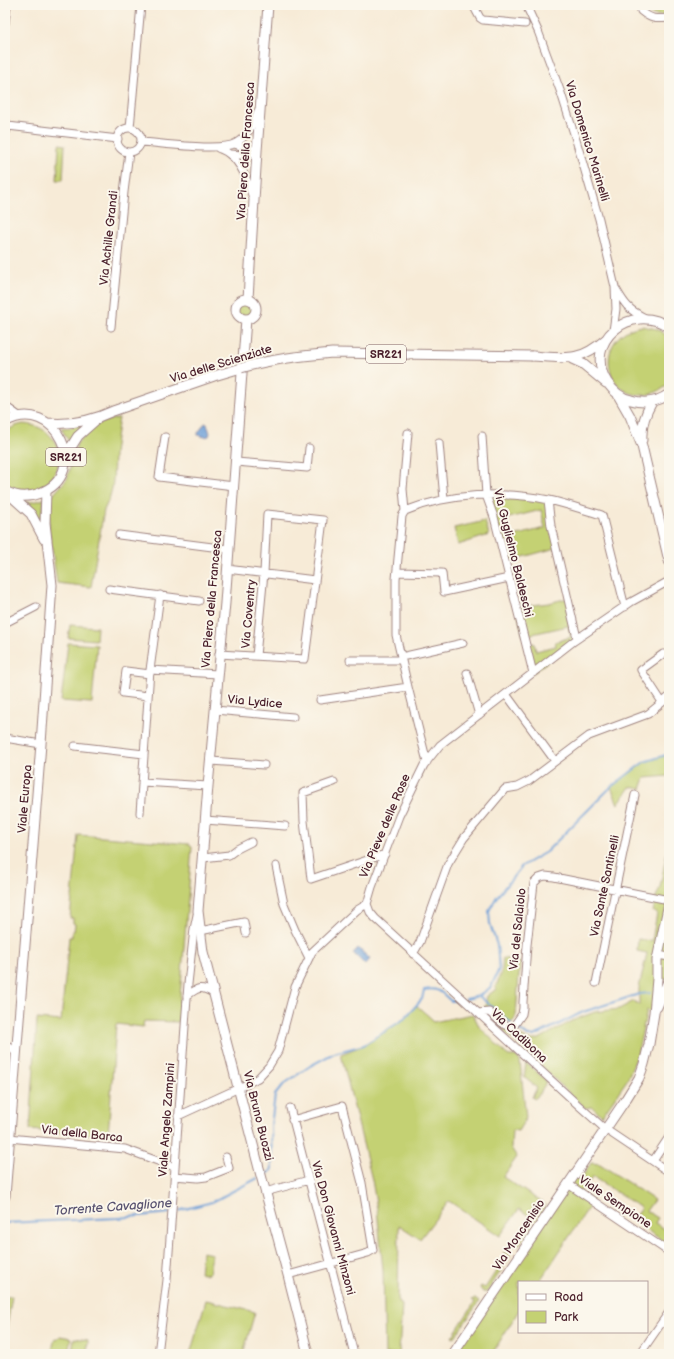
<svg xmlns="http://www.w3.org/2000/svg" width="674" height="1359" viewBox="0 0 674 1359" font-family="'Balsamiq Sans',sans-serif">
<rect width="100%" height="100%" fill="#fbf7ec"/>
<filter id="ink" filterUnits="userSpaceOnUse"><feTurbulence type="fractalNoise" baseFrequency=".025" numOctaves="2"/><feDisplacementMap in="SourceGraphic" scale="8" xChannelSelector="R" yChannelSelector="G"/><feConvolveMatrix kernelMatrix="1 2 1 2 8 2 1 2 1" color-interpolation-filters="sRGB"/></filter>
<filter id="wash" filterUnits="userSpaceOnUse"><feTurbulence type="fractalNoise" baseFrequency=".012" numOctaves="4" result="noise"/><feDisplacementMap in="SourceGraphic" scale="16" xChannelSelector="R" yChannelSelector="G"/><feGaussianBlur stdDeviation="0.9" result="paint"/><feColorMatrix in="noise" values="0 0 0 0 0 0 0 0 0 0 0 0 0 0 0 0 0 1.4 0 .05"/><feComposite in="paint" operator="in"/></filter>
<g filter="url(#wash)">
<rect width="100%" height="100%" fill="#f7ebd7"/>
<path fill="#c4d173" stroke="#87784f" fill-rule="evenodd" d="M643,5H669V16C657,16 648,15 639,7Z
M59,144L65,145L63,180H57Z
M236 309a10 10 0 1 1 20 0a10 10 0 1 1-20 0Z
M642,326L657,329L669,337V384C662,390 654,394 644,395C602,397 594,333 642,326Z
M119,418C117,431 115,443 114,455C113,478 115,489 104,510L91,587L57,583L49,529V501L52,496L67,479L77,443L97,424L113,419Z
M88,423C79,429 74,433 69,442L61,428L73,427Z
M23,424C70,426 70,487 28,490C19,491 11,488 5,482V432L15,426Z
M486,495L548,500L556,548L508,561ZM541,510L545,528L510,537L505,519Z
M44,499L41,524L33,510L25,502H32Z
M485,521L489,535L458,545L454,528Z
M568,598L577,638L533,673L526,645L534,643L536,651L556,646L555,642L571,637L568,626L523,636L516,607L549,603Z
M70,625L97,627L96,640L68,638Z
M68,643L97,645L92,703L61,701Z
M669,754V776L645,778L641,789L630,787L618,804L611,787L644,762Z
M78,835L190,844L192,847L178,1022L144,1021L143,1027L116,1024L108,1136L30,1130L37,1019L61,1021L69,937H72V931H74L75,924L73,923V918H70Z
M669,842V991L664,990L654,1013L647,1010L637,1056L627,1080L602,1116L592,1107L585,1108L488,1016L489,1015L515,1034L530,1041L539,1039L574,1020L595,1012L619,1009L634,1001L639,1005V988L647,953L637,951L638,939L652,941L657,913L653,912L656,897L660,887Z
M503,958L520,962L516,1015L514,1020L511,1023L485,1007L487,996L495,990L502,969Z
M416,1005L433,1020V1022L473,1014L479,1026L506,1054L509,1056H516L520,1061L526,1118L518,1131L512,1130L511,1148L517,1157L503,1177L546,1205L518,1246L513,1245L512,1241L515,1242L531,1217L519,1209L500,1236L449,1201L420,1239L399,1225L398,1303L402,1305L399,1354H385L383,1270L377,1209L372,1180L341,1054L364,1045L404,1019Z
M526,1063L546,1080C544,1088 540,1095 534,1099L532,1097L537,1088L524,1077Z
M591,1163L600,1164L654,1200L646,1211L658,1218L655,1223L669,1232V1245L632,1220L641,1208L593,1177L580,1192L593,1201L539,1282H519V1310L492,1354H453L573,1178L580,1180Z
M202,1252L212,1254L209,1274L200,1273Z
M504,1252L509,1254L510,1257L487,1292H483L480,1288L481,1286L485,1288L506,1256L503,1254Z
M12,1296L5,1338L7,1297Z
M473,1299H475L479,1302L454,1338L452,1337L475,1302L472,1300Z
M206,1300L255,1312L243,1354H190Z
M60,1336L71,1338L68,1354H51L55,1338L57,1339Z
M74,1338L88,1340L87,1354H72Z"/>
<path fill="#6c9ed7" stroke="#5b5e81" d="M205,423L207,424L210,433L209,436L205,437L198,435V433Z
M358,948L370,959L365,965L353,953Z"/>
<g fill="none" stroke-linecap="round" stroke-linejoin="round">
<path stroke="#6c9ed7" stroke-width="2" d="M479,996L511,1023
M466,999L479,996L491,987L499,969L497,945L490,924L489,911L496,898L522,866L546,852L611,787L644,762L669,754
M516,1027L528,1036H533L541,1033L583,1012L639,994L650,993
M264,1175L271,1171L272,1168L271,1126L275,1095L284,1084L310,1066L334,1053L364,1045L404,1019L422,999L424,990C438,987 441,992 451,1001L460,1000
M174,1212L212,1202L258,1178
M5,1223L118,1218L170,1213"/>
</g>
</g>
<g filter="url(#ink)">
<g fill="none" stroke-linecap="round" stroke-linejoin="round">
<g stroke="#a08581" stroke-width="9">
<path id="minor" d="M473,5L480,18L483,20L525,24
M526,5L538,31L561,93L576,140L599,219L615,287L616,309L613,331
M641,11C652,20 656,19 669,18
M5,23L7,5
M5,119L8,126L5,135
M8,126L118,139
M130,128L141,5
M117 140a12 12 0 1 1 24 0a12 12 0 1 1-24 0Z
M141,142C161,143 221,152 236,143C248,136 253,124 258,111
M234,144L257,151
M218,148C222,150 226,151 229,154C243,164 248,184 253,198
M230,154L242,155L257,151
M616,289C625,305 629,310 645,318
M111,327L124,192L129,152
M5,406L19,416
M482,436L486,495L494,517L533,673
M165,437L159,477L234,486
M439,443L444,499
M236,462L307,468L309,448
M548,500L551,526L577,638
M405,511C449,493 503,491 549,500C567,504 584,510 602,515L625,607
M405,511L402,516L396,579V635L408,687L427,762
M405,511L403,489L408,433
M119,535L228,549
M227,569L315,580
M397,572L442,573L444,592L509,578
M109,589L199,601
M5,623L36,607
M219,654L305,659L323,520L267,514L264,573L256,656
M401,657L463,643
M350,660H402
M150,670L160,595
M467,673L479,715
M506,694L555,761
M148,696L123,693L126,671L150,674
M320,700L408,687
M662,702L641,670L663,654
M215,710L293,717
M5,738L41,744
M75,746L144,754
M211,761L264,765
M142,782L208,786
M334,782L303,793L304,821L311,879L385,854
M140,813L150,670L218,674
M205,820L285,826
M203,858L229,855L237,849L251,842
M276,866L284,904L295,930L309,958
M367,904L370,912L375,918L577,1104L605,1129L669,1172
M200,931L244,922L246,933
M413,954L420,942L448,864L464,838L500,795L505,789L517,787L529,781L589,736L648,714L669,697
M658,955L669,957
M596,983L635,795
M187,996C198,987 201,986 213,993
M478,1013L489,1012L505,1025L513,1027L522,1014L523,1008V1002L527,945L534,883L539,878L545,876L554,877L669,900
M5,1043L16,1053
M290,1108L354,1354
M178,1116L239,1088L258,1078L269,1066L278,1051L295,987L312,952L357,910L367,904L372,887L399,816L424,765L440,745L574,641L631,602L669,581
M9,1138L125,1149L174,1167
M653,1161L669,1137
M174,1176L198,1178L206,1177L229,1168L226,1157
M568,1184L669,1252
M265,1192L309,1180
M288,1275L368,1253L373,1250L362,1183L342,1106L292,1120
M158,1354L167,1280L188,984L194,929L197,915
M640,1354L669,1312"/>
</g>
<g stroke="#a08581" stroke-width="11">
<path id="major" d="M248,299L257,151L268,5
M236 309a10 10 0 1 1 20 0a10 10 0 1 1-20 0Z
M246,319L225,603L208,786L198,911L203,952L259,1168L288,1275L308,1354
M669,327C631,301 582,342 607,382C613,391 621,398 631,400C644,404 658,402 669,394
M532,356C565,358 579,363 606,339
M572,359L583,364L606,383
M618,395L630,416L642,446L669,561
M5,422C56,394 92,474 40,493C28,498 16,497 5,491
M48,423C72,425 92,421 113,411L214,376L241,368
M642,440C641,426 645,414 652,402
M66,455L78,436L96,420
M11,496L31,514L44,539
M657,1007L669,979
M5,1196L41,744L52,585L45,523L46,491
M453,1354L626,1099L639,1078L644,1064L649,1044L654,1013L657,979V960L669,903"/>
</g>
<use href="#minor" stroke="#fff" stroke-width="7"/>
<use href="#major" stroke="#fff" stroke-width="9"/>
<g stroke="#a08581" stroke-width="11" stroke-linecap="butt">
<path id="major-bridge" d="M241,368C271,359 301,356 332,353L532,356"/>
</g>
<use href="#major-bridge" stroke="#fff" stroke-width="9"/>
</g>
</g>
<g text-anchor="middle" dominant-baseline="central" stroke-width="4" stroke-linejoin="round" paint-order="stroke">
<g fill="#fbf7ec" stroke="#7f6065" stroke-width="1">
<rect x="366" y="345" width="40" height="18" rx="3"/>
<rect x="46" y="448" width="40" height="18" rx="3"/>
</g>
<g font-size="11" font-weight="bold" fill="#4a1f2b">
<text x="386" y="354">SR221</text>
<text x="66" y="457">SR221</text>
</g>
<g font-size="12" fill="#4a1f2b" stroke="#fbf7ec">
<text transform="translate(587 141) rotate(73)">Via Domenico Marinelli</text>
<text transform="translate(246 151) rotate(-86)">Via Piero della Francesca</text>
<text transform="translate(109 238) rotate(-84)">Via Achille Grandi</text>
<text transform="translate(221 364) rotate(-17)">Via delle Scienziate</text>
<text transform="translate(513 553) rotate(76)">Via Guglielmo Baldeschi</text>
<text transform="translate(212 599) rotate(-85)">Via Piero della Francesca</text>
<text transform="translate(249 614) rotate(-85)">Via Coventry</text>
<text transform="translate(255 702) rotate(5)">Via Lydice</text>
<text transform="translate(25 799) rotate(-85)">Viale Europa</text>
<text transform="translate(385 826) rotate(-67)">Via Pieve delle Rose</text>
<text transform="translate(605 886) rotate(-78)">Via Sante Santinelli</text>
<text transform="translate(518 929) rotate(-84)">Via del Salaiolo</text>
<text transform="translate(519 1036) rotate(43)">Via Cadibona</text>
<text transform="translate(258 1116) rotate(76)">Via Bruno Buozzi</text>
<text transform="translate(167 1120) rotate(-86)">Viale Angelo Zampini</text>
<text transform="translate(82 1134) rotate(6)">Via della Barca</text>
<text transform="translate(615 1202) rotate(34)">Viale Sempione</text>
<text transform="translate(333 1228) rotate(75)">Via Don Giovanni Minzoni</text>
<text transform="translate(519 1235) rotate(-56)">Via Moncenisio</text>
</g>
<g font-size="13" font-style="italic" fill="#585270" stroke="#fbf7ec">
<text transform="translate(113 1207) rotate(-4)">Torrente Cavaglione</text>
</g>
</g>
<rect width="674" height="1359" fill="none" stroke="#fbf7ec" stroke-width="20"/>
<rect x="518" y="1281" width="130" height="52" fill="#fbf7ec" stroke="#b4a19f"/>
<rect x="526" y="1294" width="20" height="6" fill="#ffffff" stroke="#b4a19f"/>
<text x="554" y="1301" font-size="12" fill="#4a1f2b">Road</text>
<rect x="526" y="1311" width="20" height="12" fill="#c4d173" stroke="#b4a19f"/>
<text x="554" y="1321" font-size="12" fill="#4a1f2b">Park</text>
</svg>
